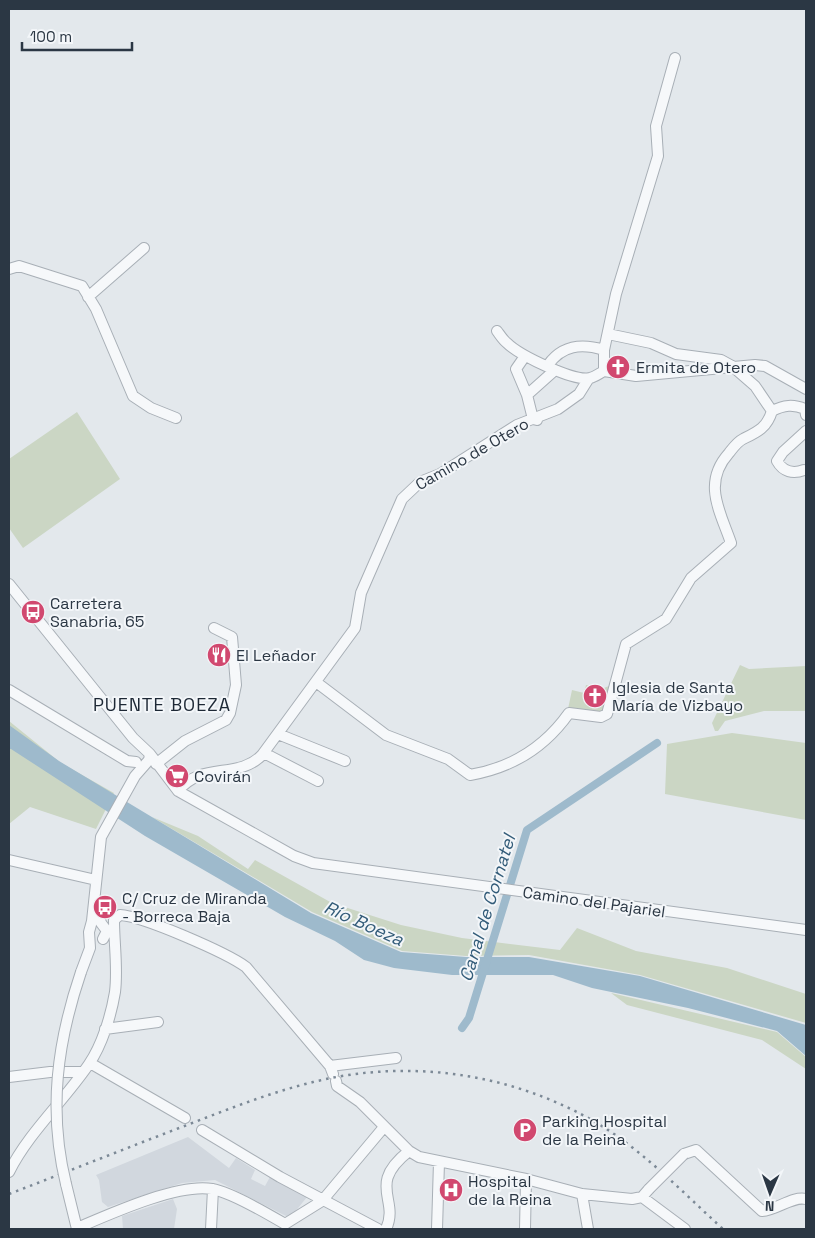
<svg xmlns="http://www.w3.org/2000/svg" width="815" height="1238" viewBox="0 0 815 1238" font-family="'Space Grotesk',sans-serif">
<rect width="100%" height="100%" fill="#e3e8ec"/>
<path fill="#d1d7de" d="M188,1137L229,1168L236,1158L255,1170L251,1179L265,1186L270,1177L307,1197L290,1218L215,1180L182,1183L108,1207L102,1202L99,1180L96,1175Z
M173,1199L177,1209L174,1229H123L122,1216Z"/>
<path fill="#cbd6c4" d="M77,412L120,479L23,548L9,528V459Z
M740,665L749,669L806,666V711H764L725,721L718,731H715L712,723Z
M586,685L604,688L609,686L606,712L568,709L572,690L584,693Z
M9,721L61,763L114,793L96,829L30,807L9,824Z
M732,733L806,743V820L665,794L667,744Z
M152,817L198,836L248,869L255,860L332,903L401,925L462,938L560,950L577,928L636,951L727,968L806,994V1023L640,975L529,955L466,956L402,951L312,912Z
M611,993L777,1032L806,1057V1069L762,1040L627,1005Z"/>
<path fill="#9ebacc" d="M9,725L59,761L311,913L401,952L466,957H529L640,976L806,1025V1056L777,1031L688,1008L592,988L553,975H452L394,968L364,960L335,941L285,917L145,836L11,749H9Z"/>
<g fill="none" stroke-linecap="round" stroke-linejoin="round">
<path stroke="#9ebacc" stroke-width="8" d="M462,1028L469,1018L527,830L657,743"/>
<g stroke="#a8afb6" stroke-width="12">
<path id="minor" d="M9,269L19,266L82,286L96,309L133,396L151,408L176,418
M88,297L144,248
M497,331C500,335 503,340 507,343C519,355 574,382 590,378C595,377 600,373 604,371V350L616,294L658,156L656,126L675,58
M525,356L516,369L527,395L533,419L537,420
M548,365C562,345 581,343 604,350
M604,371L636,376L755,365L765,366L806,389
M527,395L555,370
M772,411C784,405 793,404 805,409L806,415
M804,470C793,474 783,472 777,461L783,452L806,431
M9,584L133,738L150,754L149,760L135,776L101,837L92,921L89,932L90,948L81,972
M316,682L386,735L448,759L470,775C511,768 545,747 569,713L601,717L607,714L626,644L666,619L691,578L731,543C720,511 702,483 729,453C733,448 737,442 743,439C757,432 767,428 772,411L755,386L732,366L721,360L676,354L651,343L608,334
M9,690L127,761L136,762
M278,734L345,761
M264,753L318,781
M150,754L178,791L294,856L313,863L806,930
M156,764L185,741L226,720L230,713L236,685L232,637L214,628
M178,791C202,761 238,780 262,755L355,628L361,593L402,499L420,482L440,474L517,425L558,409L579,394L589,378
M9,860L96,880
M96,906L101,923L107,931L103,939
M105,1029L158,1022
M90,1063L185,1118
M330,1066L396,1058
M9,1077L50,1072H83
M336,1081L337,1086L360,1102L409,1151L419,1157L526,1179L582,1194L632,1199L642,1197L649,1189
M202,1130L280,1177L378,1229
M684,1154L696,1150L762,1211C777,1210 792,1196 806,1199
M9,1172C29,1132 64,1101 89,1064C102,1045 111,1016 115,992C118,968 114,944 114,920L120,915C143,916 227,953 246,967L330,1066L333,1074
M66,1184L77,1229
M582,1194L588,1229
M642,1197L685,1229
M77,1228C110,1214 178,1183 212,1189C231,1192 268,1214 285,1224L322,1201L384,1127
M211,1229L213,1189
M386,1229C400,1199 366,1185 409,1151
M437,1229L439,1162
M525,1229L526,1179"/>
</g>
<use href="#minor" stroke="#f6f8fa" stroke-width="10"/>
<path stroke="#7c8996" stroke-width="2.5" stroke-dasharray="2.5 5" stroke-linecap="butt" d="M9,1194C64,1173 119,1151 174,1130C229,1109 284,1086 342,1076C427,1062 515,1077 590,1119C640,1147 680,1190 723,1229"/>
<g stroke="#a8afb6" stroke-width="12" stroke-linecap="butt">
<path id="minor-bridge" d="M66,1184C48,1111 57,1043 81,972
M649,1189L684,1154"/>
</g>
<use href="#minor-bridge" stroke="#f6f8fa" stroke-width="10"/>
</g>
<defs>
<g id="church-disc" transform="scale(1.25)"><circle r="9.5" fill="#d1486f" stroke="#f3f6f9"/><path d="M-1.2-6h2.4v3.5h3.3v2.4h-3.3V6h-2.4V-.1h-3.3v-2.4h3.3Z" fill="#fff"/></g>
<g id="bus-disc" transform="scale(1.25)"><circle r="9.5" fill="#d1486f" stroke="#f3f6f9"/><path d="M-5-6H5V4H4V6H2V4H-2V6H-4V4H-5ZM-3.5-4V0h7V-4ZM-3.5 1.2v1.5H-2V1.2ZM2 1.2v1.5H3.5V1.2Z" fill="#fff"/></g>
<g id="restaurant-disc" transform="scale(1.25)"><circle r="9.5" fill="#d1486f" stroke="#f3f6f9"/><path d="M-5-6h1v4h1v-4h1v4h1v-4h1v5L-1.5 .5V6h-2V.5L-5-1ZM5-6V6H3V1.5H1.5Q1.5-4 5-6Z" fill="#fff"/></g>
<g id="supermarket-disc" transform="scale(1.25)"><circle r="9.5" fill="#d1486f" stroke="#f3f6f9"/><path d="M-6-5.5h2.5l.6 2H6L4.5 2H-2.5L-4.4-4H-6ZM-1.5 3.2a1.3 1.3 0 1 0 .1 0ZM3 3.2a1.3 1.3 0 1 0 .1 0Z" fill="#fff"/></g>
<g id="parking-disc" transform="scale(1.25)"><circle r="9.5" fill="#d1486f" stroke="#f3f6f9"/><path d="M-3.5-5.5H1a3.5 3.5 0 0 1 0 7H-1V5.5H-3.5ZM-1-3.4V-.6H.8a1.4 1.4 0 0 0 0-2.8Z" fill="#fff"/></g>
<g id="hospital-disc" transform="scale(1.25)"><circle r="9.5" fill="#d1486f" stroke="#f3f6f9"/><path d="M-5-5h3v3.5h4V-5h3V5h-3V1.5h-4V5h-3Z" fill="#fff"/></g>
</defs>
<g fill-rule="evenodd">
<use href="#church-disc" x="618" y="367"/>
<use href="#bus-disc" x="33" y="612"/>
<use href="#restaurant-disc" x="219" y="655"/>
<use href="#church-disc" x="595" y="696"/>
<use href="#supermarket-disc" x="177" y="776"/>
<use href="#bus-disc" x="105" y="907"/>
<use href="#parking-disc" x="525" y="1130"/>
<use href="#hospital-disc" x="451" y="1190"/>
</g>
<g text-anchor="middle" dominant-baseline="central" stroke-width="4" stroke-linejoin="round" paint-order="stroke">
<g font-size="16" fill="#2b3744" stroke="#f3f6f9" text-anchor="start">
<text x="636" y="367">Ermita de Otero</text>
<text x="50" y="603">Carretera<tspan x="50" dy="18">Sanabria, 65</tspan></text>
<text x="236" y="655">El Leñador</text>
<text x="612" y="687">Iglesia de Santa<tspan x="612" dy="18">María de Vizbayo</tspan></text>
<text x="194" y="776">Covirán</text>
<text x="122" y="898">C/ Cruz de Miranda<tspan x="122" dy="18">- Borreca Baja</tspan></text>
<text x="542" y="1121">Parking Hospital<tspan x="542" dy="18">de la Reina</tspan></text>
<text x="468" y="1181">Hospital<tspan x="468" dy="18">de la Reina</tspan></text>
</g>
<g font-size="16" fill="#2b3744" stroke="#f3f6f9">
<text transform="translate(472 454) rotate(-30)">Camino de Otero</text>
<text transform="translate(594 902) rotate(8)">Camino del Pajariel</text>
</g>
<g font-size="18" letter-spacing="1" fill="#1d2835" stroke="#f3f6f9">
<text x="162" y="704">PUENTE BOEZA</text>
</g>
<g font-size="18" font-style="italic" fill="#335c79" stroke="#f3f6f9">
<text transform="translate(487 908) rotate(-73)">Canal de Cornatel</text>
<text transform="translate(364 923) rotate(24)">Río Boeza</text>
</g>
</g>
<rect width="815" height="1238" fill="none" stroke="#2b3744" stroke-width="20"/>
<g transform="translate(770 1193) rotate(182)" stroke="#f3f6f9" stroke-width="4" paint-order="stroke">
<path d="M0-4L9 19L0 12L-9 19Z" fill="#2b3744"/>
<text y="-8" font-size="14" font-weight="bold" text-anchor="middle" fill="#2b3744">N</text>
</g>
<path d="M22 42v8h110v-8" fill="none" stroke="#2b3744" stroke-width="2.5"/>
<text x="30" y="42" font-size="15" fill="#2b3744" stroke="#f3f6f9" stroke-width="4" paint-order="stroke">100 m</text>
</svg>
